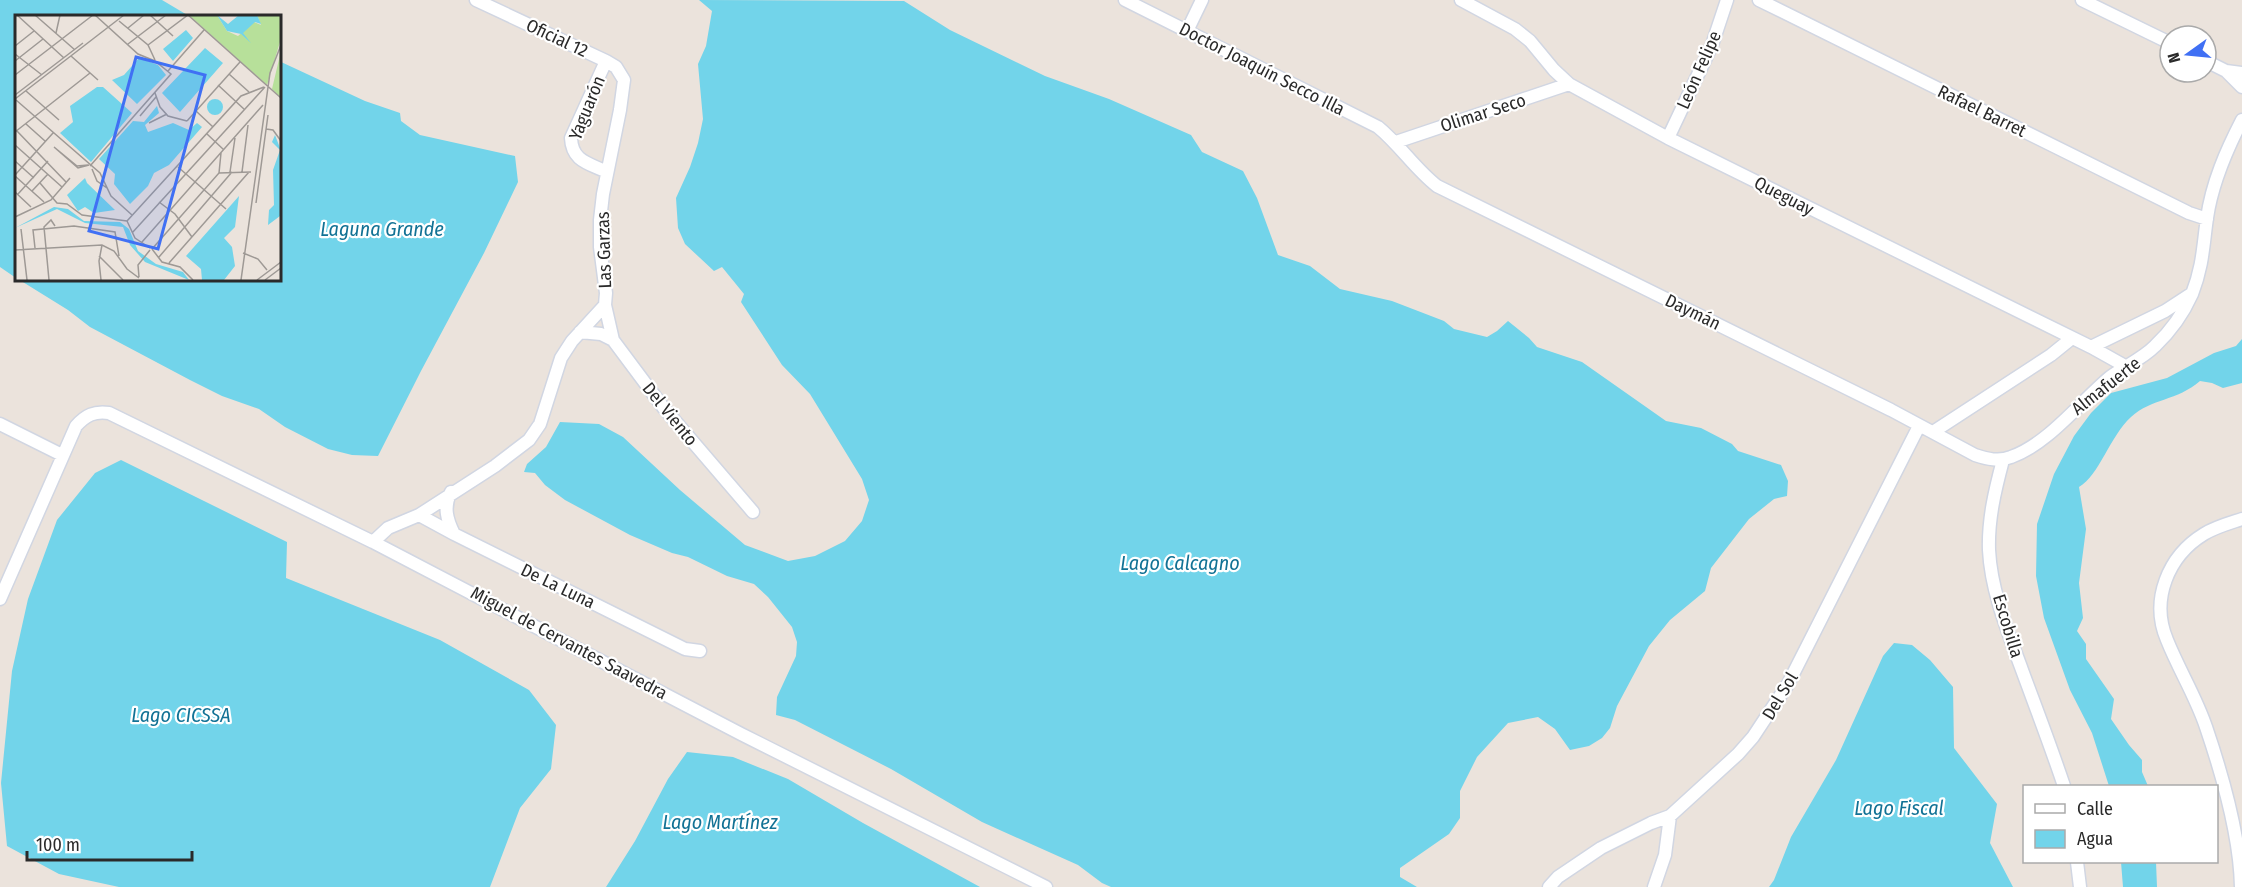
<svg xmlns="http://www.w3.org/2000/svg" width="2242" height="887" viewBox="0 0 2242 887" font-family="'Fira Sans Condensed',sans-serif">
<rect width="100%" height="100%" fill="#ebe3dc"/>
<path fill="#72d4ea" d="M0,0H162L189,16H16V278L0,267Z
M699,0L904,1L950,30L1045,76L1109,99L1191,135L1202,152L1243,171L1257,198L1278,255L1310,266L1340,289L1392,301L1444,321L1454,329L1487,337L1497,331L1508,321L1529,338L1537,347L1582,362L1666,421L1701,428L1732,444L1738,451L1781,465L1788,481L1787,496L1774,499L1749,519L1711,568L1705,591L1670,620L1649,646L1617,706L1610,728L1602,738L1589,746L1570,750L1555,729L1538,717L1508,723L1477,757L1460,791V818L1449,834L1400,868V877L1417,887H1111L1102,883L1078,865L982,822L891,769L795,720L776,715L777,697L796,656L797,642L792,627L768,597L754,584L727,576L688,557L672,553L630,535L565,500L545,485L535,473L524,472L527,464L546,447L560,422L599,424L623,437L680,490L745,545L788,561L815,556L845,541L862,521L869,500L862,479L810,394L782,365L741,302L744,294L722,267L714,271L685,244L678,228L676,198L690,167L698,143L703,119L698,64L706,46L712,11Z
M279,61L365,101L400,113L401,121L420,135L515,156L518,182L484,253L421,371L378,456L352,455L328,449L285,427L259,409L222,396L190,380L90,327L68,310L18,279H279Z
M2242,339V383L2223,388L2212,383L2200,381C2177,401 2152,398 2131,417C2110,436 2099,476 2079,487L2086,529L2079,583L2083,618L2077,631L2086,644V659L2114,699L2111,719L2129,745L2142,760V772L2148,786H2109L2092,733L2070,690L2044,618L2036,576L2037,524L2054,474L2074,436L2091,413L2111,393L2167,378L2214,353L2236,346Z
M121,460L287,542L286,578L440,640L529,690L556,725L551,769L520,808L490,887H119L59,874L7,846L1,783L12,671L28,599L57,520L95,473Z
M1894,643L1912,645L1930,660L1953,687L1954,748L1997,804L1990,843L2013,887H1769L1774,880L1791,837L1836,760L1883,656Z
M687,752L733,757L788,779L863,823L980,887H606L635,841L668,779Z
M2121,862H2156L2157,887H2123Z"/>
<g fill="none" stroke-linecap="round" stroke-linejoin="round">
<g stroke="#d1d6e2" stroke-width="15">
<path id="minor" d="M1125,0L1378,127C1400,145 1415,169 1437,186L1891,410L1975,455C1987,459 1999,462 2011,457C2048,444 2080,402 2110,377C2125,366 2142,359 2155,346C2171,331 2183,314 2192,294C2203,266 2203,246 2207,218C2212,183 2226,151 2242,120
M1461,0L1515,29L1530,41L1554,70L1569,84L1668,138L2091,347L2125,366
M1759,0L2189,213L2207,219
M2082,0L2170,43
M1187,31L1202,0
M606,61L571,138C572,161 588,163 607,172
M2206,61L2226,71L2242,73
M2226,71L2242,87
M1668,138L1712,45L1727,0
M1396,142L1569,84
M605,305L613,340
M580,332L601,334L613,340L663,407L753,512
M2091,347L2165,311L2191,294
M0,424L62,455
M1933,432L2051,355L2072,338
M2003,460C1995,490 1988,519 1989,550C1991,591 2008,632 2022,670C2036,708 2051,747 2064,786
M451,492C443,507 447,520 454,534
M419,515L454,534L685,649L700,651
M373,542L388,528L419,515L495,466L529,440L540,424L561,358L572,341L605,305L606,293L600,247V220L603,194L620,110L624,80L616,67L606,61L476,0
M0,599L76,426C86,415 94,411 109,413L373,542L741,734L1046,887
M2077,862L2080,887
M1549,887L1558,877L1601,848L1651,823L1670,816L1738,754L1753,737L1788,684L1919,426
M1654,887L1665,855L1670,816
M2241,887C2240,837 2222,774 2206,727C2196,697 2179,670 2167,640C2150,600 2168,556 2204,534C2215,527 2230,523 2242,519"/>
</g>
<use href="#minor" stroke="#fff" stroke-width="12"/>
</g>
<g text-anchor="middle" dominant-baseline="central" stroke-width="4.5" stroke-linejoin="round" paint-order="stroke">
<g font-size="18" fill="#2a2a2a" stroke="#fff">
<text transform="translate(557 38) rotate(25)">Oficial 12</text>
<text transform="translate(1262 69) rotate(27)">Doctor Joaquín Secco Illa</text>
<text transform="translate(1699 70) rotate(-66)">León Felipe</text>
<text transform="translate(587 108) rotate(-68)">Yaguarón</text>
<text transform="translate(1982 111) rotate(26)">Rafael Barret</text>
<text transform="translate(1483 113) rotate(-18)">Olimar Seco</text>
<text transform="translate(1784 196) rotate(27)">Queguay</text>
<text transform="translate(604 250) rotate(-92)">Las Garzas</text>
<text transform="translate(1693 312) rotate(26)">Daymán</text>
<text transform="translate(2106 386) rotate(-38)">Almafuerte</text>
<text transform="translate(670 414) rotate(51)">Del Viento</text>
<text transform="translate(558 586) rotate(26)">De La Luna</text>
<text transform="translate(2008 626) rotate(73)">Escobilla</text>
<text transform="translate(569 643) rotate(28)">Miguel de Cervantes Saavedra</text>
<text transform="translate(1780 696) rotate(-59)">Del Sol</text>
</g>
<g font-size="20" font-style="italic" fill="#127295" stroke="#fff">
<text x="382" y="229">Laguna Grande</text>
<text x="1180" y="563">Lago Calcagno</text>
<text x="181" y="715">Lago CICSSA</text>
<text x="1899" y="808">Lago Fiscal</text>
<text x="720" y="822">Lago Martínez</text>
</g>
</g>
<g transform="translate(15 15)">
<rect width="266" height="266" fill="#ebe3dc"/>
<path d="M174,0H202L212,16L223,21L239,7L246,10L242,0H265V27L252,70ZM265,40V82L257,74Z" fill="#b7e09a"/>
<path d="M202,0L213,9L224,0H242L246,9L240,7L228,18L236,28L226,19L212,16ZM171,15L178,23L158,46L148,34ZM190,33L208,48L165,97L147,78ZM124,43L143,50L151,60L122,89L97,65L109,60ZM82,72H88L117,98L76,147L45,118L58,107L55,91ZM192 92a8 8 0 1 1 16 0a8 8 0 1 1-16 0ZM142,91L144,98L130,110L133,117L158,108L174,115L182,108L187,112L154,150L139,158L133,171L115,189L99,169L100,159L84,144L118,106L129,107ZM260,120L265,133V201L253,210L254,195L259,190L258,155L265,135L257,127ZM70,163L72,168L100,195L79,198L70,192L63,196L52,180ZM224,181L220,212L209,223L217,232L220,251L209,265H187L186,254L171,241ZM39,192L53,194L69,206L105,207L114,214L123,236L141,249L168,257L174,265L130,247L115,230L108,212L70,208L42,194L0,213Z" fill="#72d4ea"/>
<path fill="none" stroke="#9e9995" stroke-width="1.5" d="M2,0L49,43M20,0L60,35M135,0L158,21M104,6L133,30L140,45M113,13L129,0M41,18L45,0M113,29L151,0M133,30L173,0L266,83M0,31L19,16M0,39L27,60M56,41L83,65M0,46L28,24M153,56L189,15M214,59L234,77M0,60L78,0M203,70L230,95M11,76L44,105M140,78L145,92L153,101L172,106M0,80L68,28M0,84L109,0M1,85L85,158L96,181L117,200M181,96L198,112M125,101L141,82M172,106L225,47M134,108L152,99M11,109L30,126M251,114L258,115L266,126M1,115L51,167M0,117L75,58M192,119L209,135M0,130L47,172M0,146L19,163M73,150L62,151L39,132L63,153L74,150M75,151L156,59L140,46L123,39L80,0M163,152L211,194M77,154L82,166L92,173M215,157L220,123M227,157L233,110M204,158L236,157M0,160L38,118M0,161L29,187M25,168L42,188L52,189L67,200L112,206M17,176L33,159M0,177L16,192M3,179L33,146M144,187L160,199L177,222M241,188L253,100M0,202L36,185L55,163M112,206L226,81L249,72M112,206L120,223L135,233M6,214L12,265M117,218L250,72M127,227L248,90M20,233L18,215L59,211L100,217L104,241M137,234L204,158L206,138M137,234L147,247L165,252L178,265M0,235L87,230L99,236L112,254L124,263M228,238L243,244L252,255M84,241L108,265M144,242L217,157M154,248L234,157M124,262L123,250L135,235M34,265L29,212L36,205L40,211M86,265L84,246L87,230M226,265L255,58L266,30M242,265L266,247M250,265L266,253"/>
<path fill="#4070f4" fill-opacity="0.15" stroke="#4070f4" stroke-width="3" d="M121,42L190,60L143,234L74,216Z"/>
<rect width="266" height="266" fill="none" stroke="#2a2a2a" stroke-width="3"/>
</g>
<rect x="2023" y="785" width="195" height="78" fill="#ffffff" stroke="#aaaaaa" stroke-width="1.5"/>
<rect x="2035" y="804" width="30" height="9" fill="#ffffff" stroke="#aaaaaa" stroke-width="1.5"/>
<text x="2077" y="815" font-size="18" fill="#2a2a2a">Calle</text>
<rect x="2035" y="830" width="30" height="18" fill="#72d4ea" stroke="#aaaaaa" stroke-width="1.5"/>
<text x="2077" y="845" font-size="18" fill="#2a2a2a">Agua</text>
<g transform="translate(2188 54) rotate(255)"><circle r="28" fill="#ffffff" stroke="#aaaaaa" stroke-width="1.5"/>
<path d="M0-4.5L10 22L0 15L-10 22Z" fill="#4070f4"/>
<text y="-9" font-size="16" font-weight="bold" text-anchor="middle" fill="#2a2a2a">N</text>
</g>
<path d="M27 851v9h165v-9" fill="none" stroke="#2a2a2a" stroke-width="3"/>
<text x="36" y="851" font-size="18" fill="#2a2a2a" stroke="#ffffff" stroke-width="4.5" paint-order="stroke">100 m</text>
</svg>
